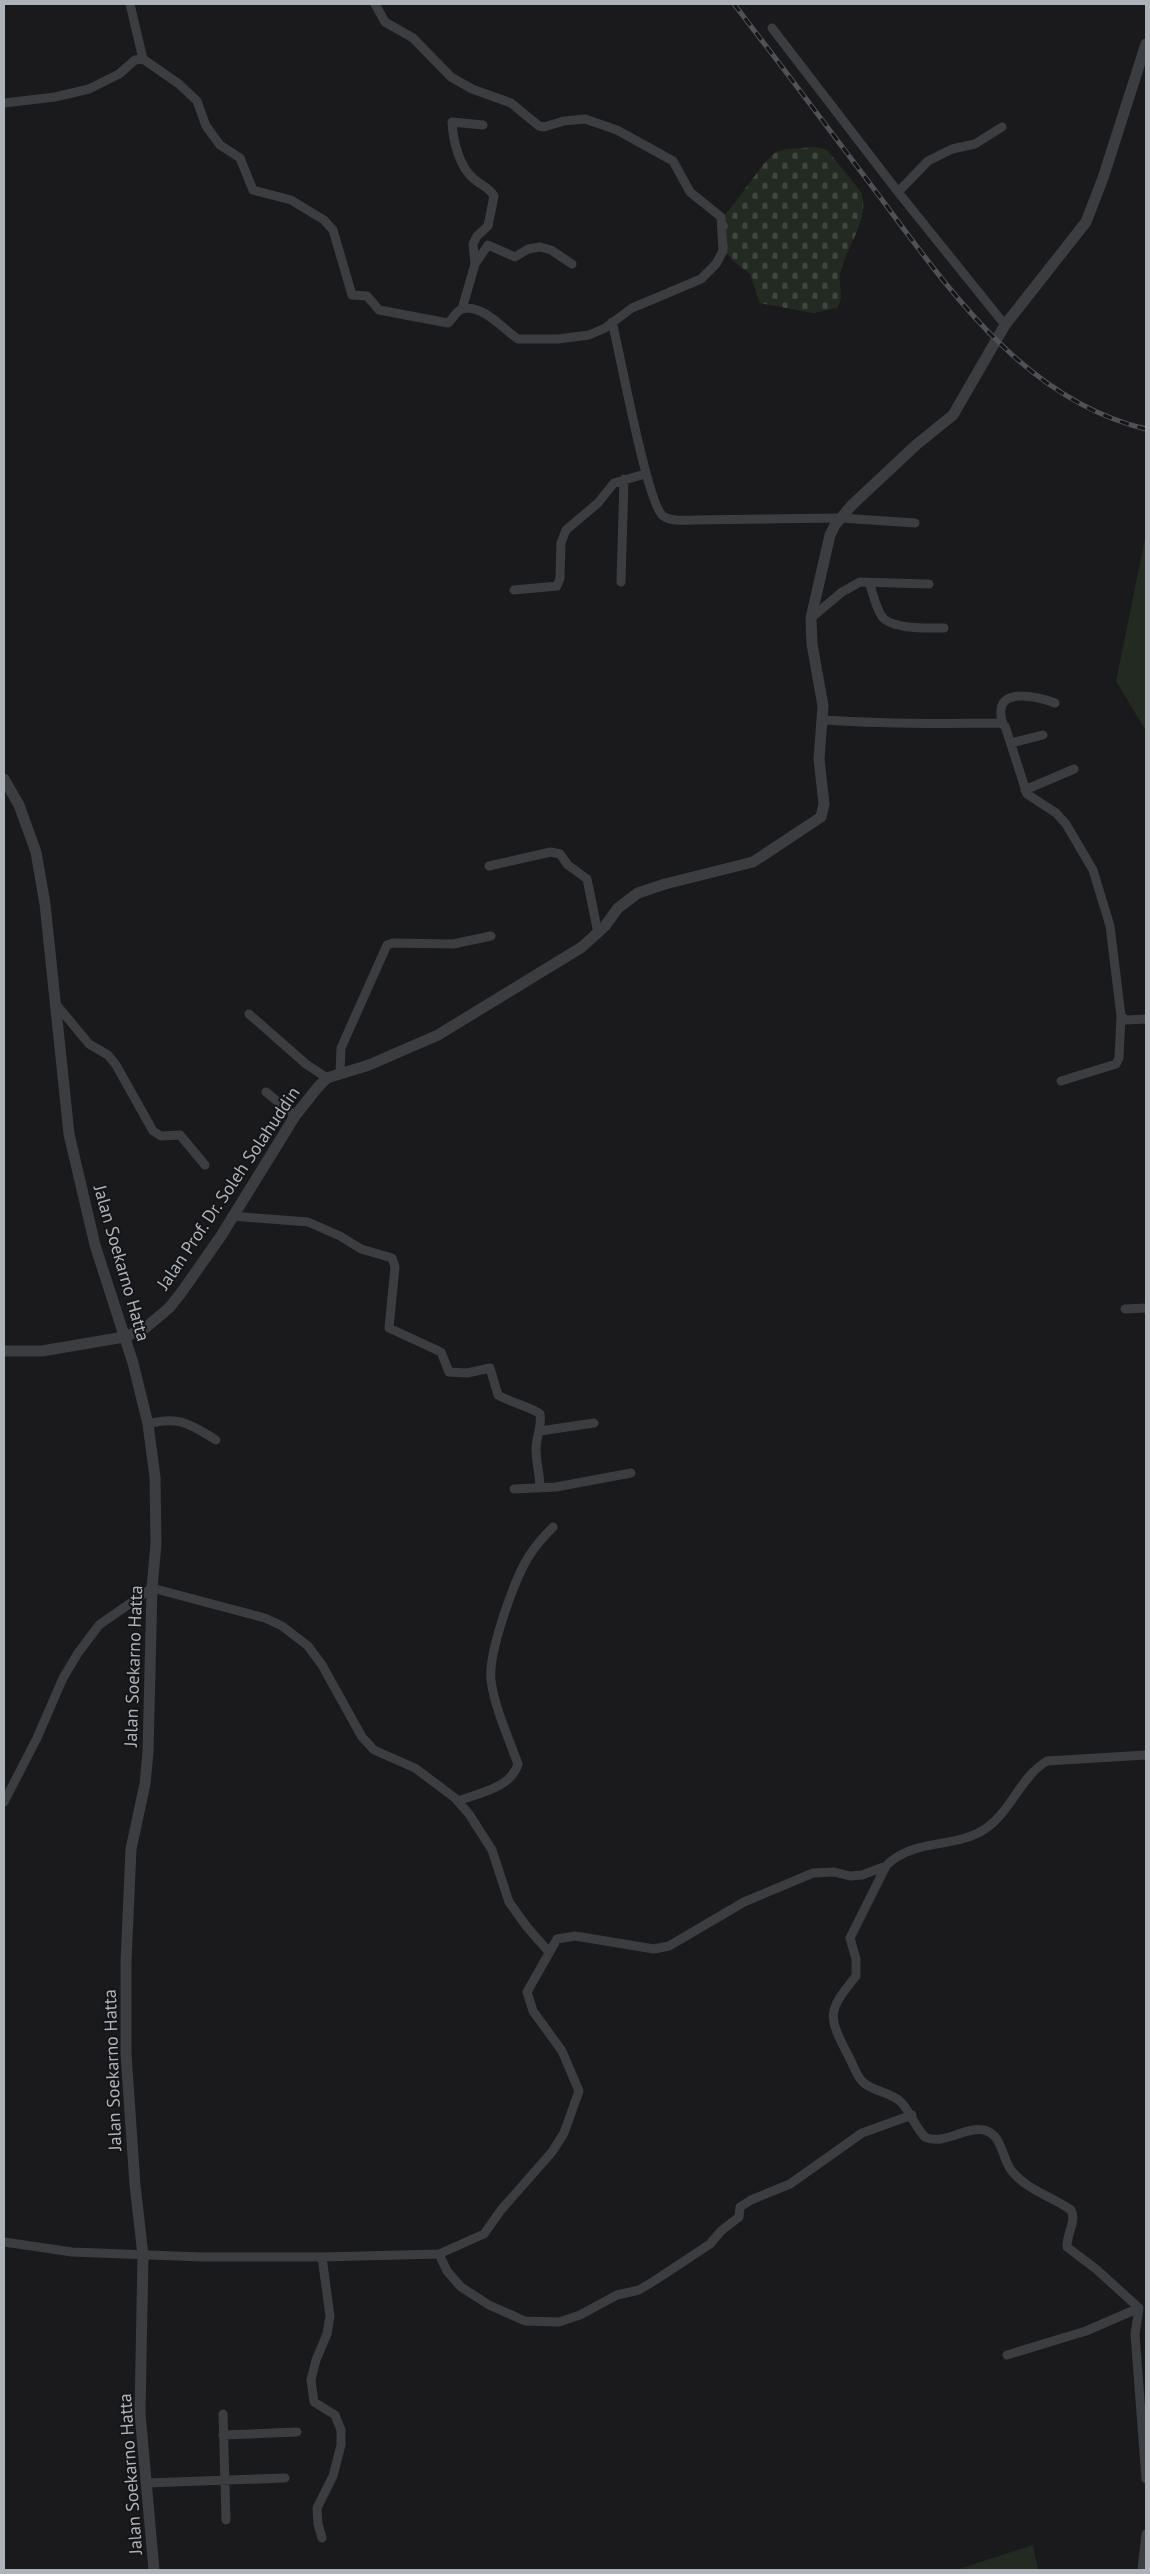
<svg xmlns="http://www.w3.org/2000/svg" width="1150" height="2574" viewBox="0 0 1150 2574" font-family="'PT Sans',sans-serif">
<defs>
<pattern id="cemetery-stones" width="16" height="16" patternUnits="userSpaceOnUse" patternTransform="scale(1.25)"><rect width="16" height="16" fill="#222a22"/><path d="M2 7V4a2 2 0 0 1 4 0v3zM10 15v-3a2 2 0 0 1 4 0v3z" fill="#404640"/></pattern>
</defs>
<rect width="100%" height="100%" fill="#1a1a1c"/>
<path fill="#222a22" d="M1146,534V731L1116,681Z
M1033,2545L1038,2570H956Z"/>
<path fill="url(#cemetery-stones)" d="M816,147L827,150L861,192C871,218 845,249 840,274C838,286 845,297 837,308L813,313L760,303L750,274L734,262L725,251L723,218L766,161L776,152L786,149Z"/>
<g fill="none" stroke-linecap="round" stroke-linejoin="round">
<path stroke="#3b3d41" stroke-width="9" d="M130,4L143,59
M772,28L898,192L1005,325
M4,103L55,97L89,89L119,74L135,60L143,59L179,84L197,101L206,126L220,145L240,158L253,190L291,200L324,220L333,230L352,295L367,296L379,310L448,323C453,319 456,311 462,309C482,303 504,330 518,339H558L589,335L605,328L632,308L701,279L716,264L723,251L721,217L690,192L673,161L617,130L585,119L564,121L544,127L539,126L511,103L472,89L451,77L413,38L385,22L375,4
M898,192L928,161L952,149L975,144L1002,127
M475,264L473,244L477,236L488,226L494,196C490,188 481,185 474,179C459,167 453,140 452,122L483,125
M462,309L475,264L488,245L515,257L528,249L540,247L551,250L572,264
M612,322C620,352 647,504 663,516C671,522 686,520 696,520L841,518L915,523
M621,582L624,479
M869,582C873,593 875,605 881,615C889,630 929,628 944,628
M514,590L557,586L560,578L561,543L566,530L598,503L614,483L645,474
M811,618L842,592L860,582L929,584
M824,720C883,724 941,724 1000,723L1005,726L1027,794L1056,813L1066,824L1093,870L1110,926L1121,1016L1126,1020L1146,1019
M1003,724C990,686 1035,695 1055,703
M1011,743L1043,735
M1025,790L1074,769
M489,866L551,852L560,854L568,865L587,879L598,933
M56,1004L89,1044L108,1055L116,1065L153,1131L161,1136L180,1135L205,1165
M249,1014L306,1064L327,1078
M340,1073L341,1048L387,945L393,943L453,944L491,936
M1061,1081L1116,1064L1119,1058L1121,1016
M266,1092L295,1116
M232,1216L308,1222L340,1236L361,1249L392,1258L395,1267L389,1328L441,1352L449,1372L467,1373L490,1368L498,1395C509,1402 536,1409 540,1414C542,1427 536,1437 536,1449C536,1462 540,1475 540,1488
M1125,1309L1146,1308
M148,1424C179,1415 191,1425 216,1440
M540,1431L594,1423
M514,1489L556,1487L631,1473
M458,1801C479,1793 511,1788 518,1764C509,1739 494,1706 491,1680C488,1653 514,1580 529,1556C536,1545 544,1536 553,1527
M4,1802L37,1738L63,1678L78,1653L99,1625L152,1588L265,1618L282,1626L308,1646L322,1665L362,1737L374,1750L415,1768L455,1798L469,1814L492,1850L509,1902L527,1927L549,1952
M886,1866C912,1838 955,1849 985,1829C1011,1812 1020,1777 1047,1761L1146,1755
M4,2242L72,2252L202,2257H322L439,2254L484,2234L501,2210L552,2152L564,2133L579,2091L562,2051L533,2011L527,1992L557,1939L575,1936L654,1949L669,1946L744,1902L813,1873L834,1872L850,1876L862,1875L886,1866L850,1938L856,1959V1976C827,2012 827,2015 849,2057C853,2064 857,2078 864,2083C875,2092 890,2092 901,2102C911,2113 915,2127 925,2137C943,2146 965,2126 984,2130C1002,2134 1002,2158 1011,2170C1025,2189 1053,2197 1071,2210C1077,2221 1066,2235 1067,2247L1096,2269L1139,2308L1135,2334L1146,2479
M439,2254L447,2271L461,2287L489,2305L525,2321L559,2322L580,2315L617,2295L639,2290L654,2281L710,2244L721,2231L739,2217L740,2207L751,2200L790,2184L862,2133L912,2115
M1007,2355L1086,2331L1139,2308
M223,2414L226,2520
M223,2435L297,2432
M147,2483L285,2478
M322,2538L318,2524L317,2508L333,2476L341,2445V2430L335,2415L314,2402L311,2380L316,2360L327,2334L330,2316L322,2257
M1142,2570L1146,2534"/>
<path stroke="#3b3d41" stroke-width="11" d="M4,779L19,805L36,852L45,904L69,1134L95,1245L133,1363L148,1424L155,1477L156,1544L152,1588L148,1752L145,1784L131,1849L126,1962V2054L135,2185L143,2255L140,2413L154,2570
M4,1351H42L124,1337L144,1329L169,1308L181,1293L221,1236L295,1116L318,1087L327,1078L369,1065L438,1035L582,947L605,926L618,908L638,893L665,884L753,862L821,817L824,804L819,759L823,706L812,644L811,618L830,535L835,525L852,505L916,445L953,415L1005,325L1086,222L1103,178L1146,44"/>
<g stroke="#4e5156" stroke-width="5">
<path id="rail" d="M734,4C780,64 826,125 871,185C944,282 1020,399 1146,429"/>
</g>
<use href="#rail" stroke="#151517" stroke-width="3" stroke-dasharray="9" stroke-linecap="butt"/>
</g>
<g text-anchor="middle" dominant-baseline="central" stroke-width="4" stroke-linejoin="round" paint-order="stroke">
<g font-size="18" fill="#aeb3ba" stroke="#151517">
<text transform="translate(228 1188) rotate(-56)">Jalan Prof. Dr. Soleh Solahuddin</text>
<text transform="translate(122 1263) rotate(74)">Jalan Soekarno Hatta</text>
<text transform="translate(133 1666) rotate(-88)">Jalan Soekarno Hatta</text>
<text transform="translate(112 2070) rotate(-92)">Jalan Soekarno Hatta</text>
<text transform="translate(130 2474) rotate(-94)">Jalan Soekarno Hatta</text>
</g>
</g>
<rect width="1150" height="2574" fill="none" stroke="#aeb3ba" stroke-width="10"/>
</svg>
